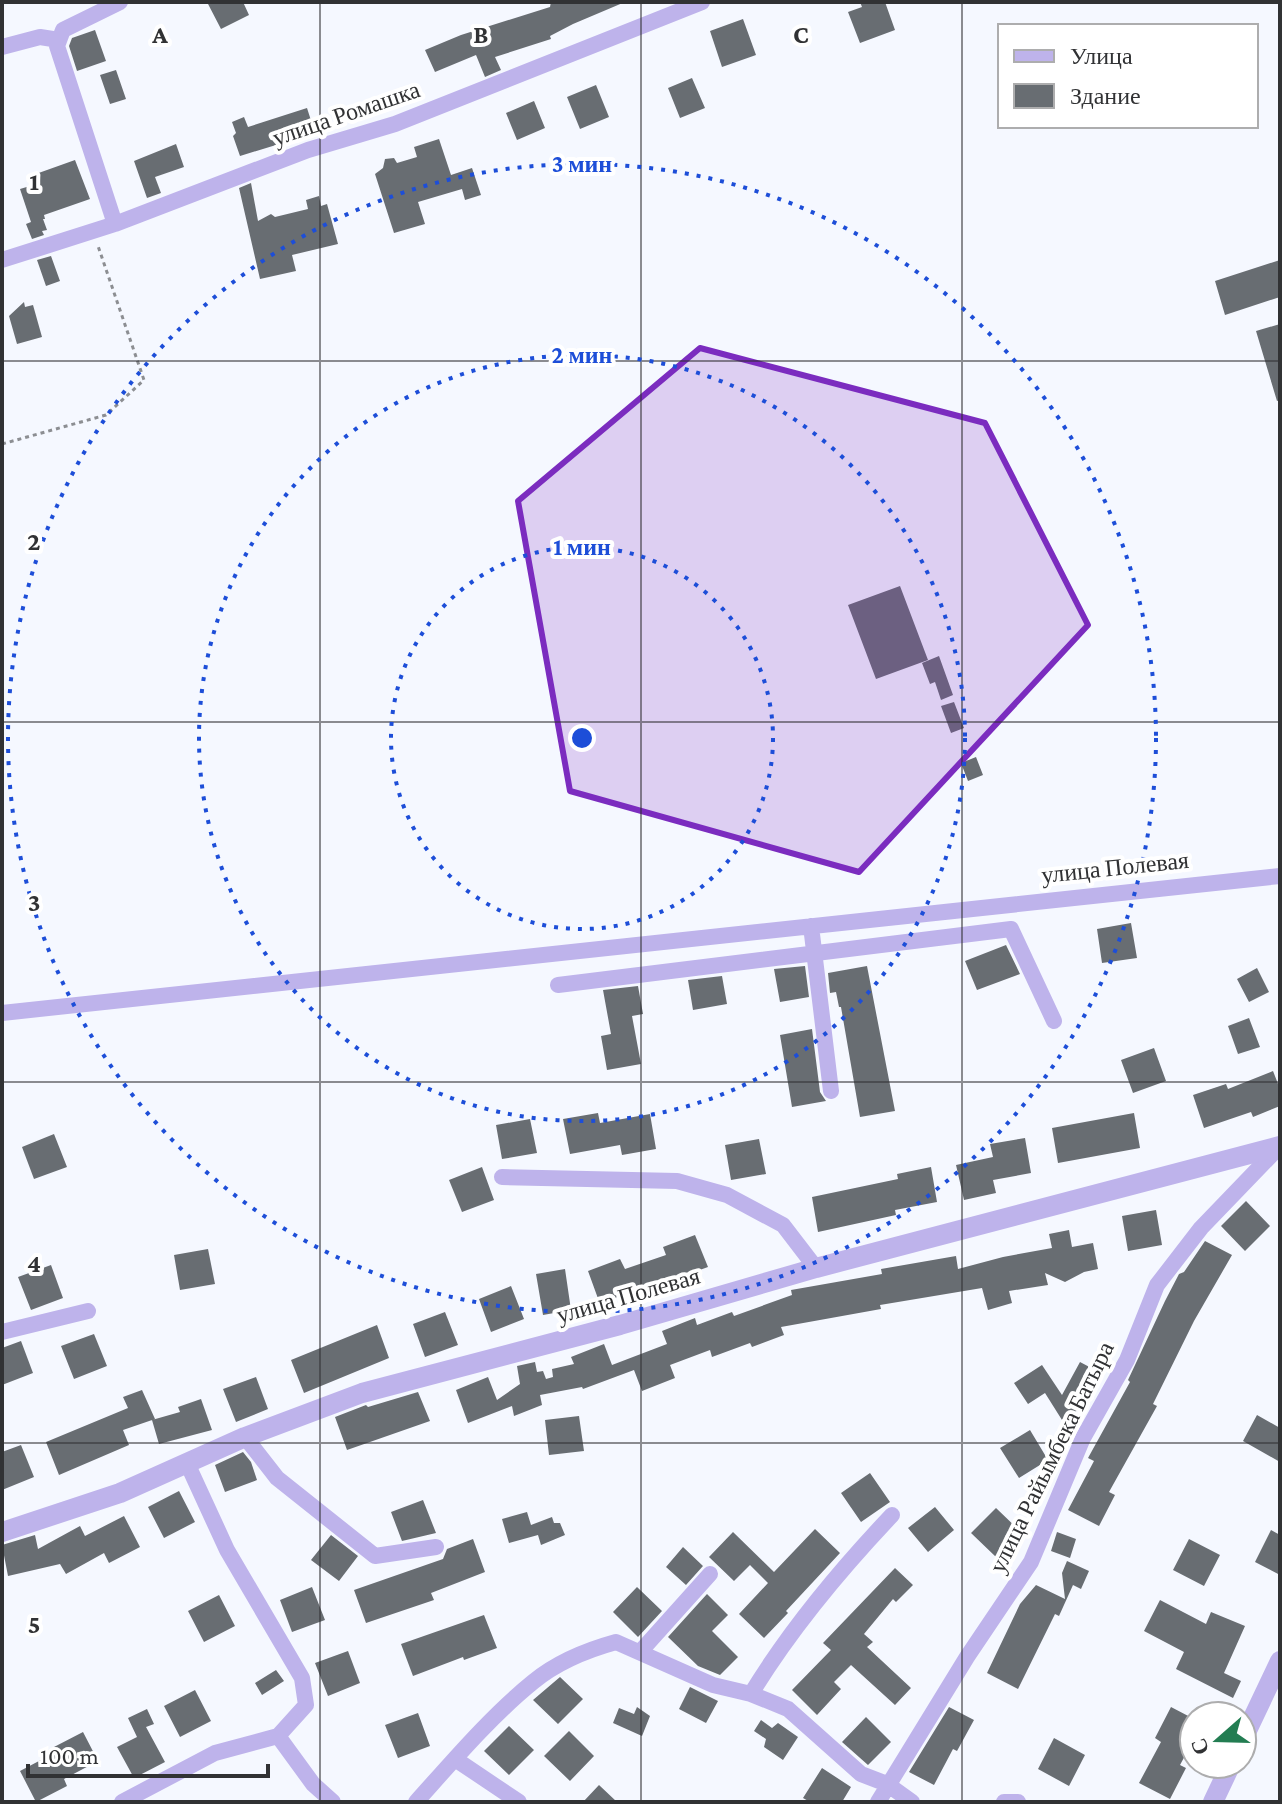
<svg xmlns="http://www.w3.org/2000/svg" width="1282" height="1804" viewBox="0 0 1282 1804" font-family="'Crimson Pro',serif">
<rect width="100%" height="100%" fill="#f5f8ff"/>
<path fill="#686d72" d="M207,2H243L249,15L221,29Z
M551,2H625L573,24L550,36L551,39L495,57L501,70L485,77L476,55L435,72L425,50L461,35L550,7Z
M860,2H885L895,30L860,43L848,12L862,7Z
M743,19L756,55L722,67L710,31Z
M95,30L106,61L77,71L69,46L72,38Z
M116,70L126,99L110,104L100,75Z
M692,78L705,108L680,118L668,88Z
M596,85L609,117L580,129L567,97Z
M534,101L545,128L517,140L506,113Z
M307,108L315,133L240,156L233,136L236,133L232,122L244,117L248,127Z
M439,139L451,175L472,168L481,195L465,200L462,189L418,202L425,224L394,233L375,174L383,168L385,159L394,158L397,163L417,157L414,147Z
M176,144L184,167L155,177L161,193L147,198L134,161Z
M75,160L90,199L44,215L45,219H43L47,230L42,231L44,235L32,239L26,224L31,222L20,189L30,186L32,191L38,189L33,175Z
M251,183L258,221L271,214L275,217L308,209L306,200L319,196L321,206L327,204L338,244L292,255L296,271L260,279L239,188Z
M51,256L60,281L46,286L37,260Z
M1280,260V297L1225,315L1215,281Z
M24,302L25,307L33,305L42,337L17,344L9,316Z
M1280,324V400L1277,401L1256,331Z
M900,586L928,660L876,679L848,605Z
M939,656L953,695L941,700L935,682L930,684L922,663Z
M954,702L964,728L951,733L941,706Z
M976,757L983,775L968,781L961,763Z
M1131,923L1137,958L1102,963L1097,929Z
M1006,945L1020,974L977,990L965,961Z
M805,966L809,997L780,1002L774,969Z
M867,966L895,1111L860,1117L841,1007H839L836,992L830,993L828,973Z
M1257,968L1269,992L1249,1002L1237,979Z
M722,976L727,1004L693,1010L688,980Z
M638,986L643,1014L632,1016L641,1064L607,1070L601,1036L611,1034L603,990Z
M1249,1018L1260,1047L1238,1054L1228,1026Z
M812,1029L820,1092L826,1101L792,1107L780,1035Z
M1154,1048L1166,1081L1133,1093L1121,1060Z
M1273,1071L1280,1089V1106L1253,1117L1251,1112L1204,1128L1193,1095L1226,1084L1228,1089Z
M598,1113L600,1123L650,1114L656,1149L622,1155L620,1145L570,1154L563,1119Z
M1134,1113L1140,1148L1058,1163L1052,1128Z
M530,1119L537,1153L502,1159L496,1125Z
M54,1134L67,1167L34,1179L22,1147Z
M1025,1138L1031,1173L993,1180L996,1193L964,1200L956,1165L993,1157L990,1144Z
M759,1139L766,1174L731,1180L725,1145Z
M482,1167L494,1200L462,1212L449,1180Z
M931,1167L937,1202L895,1210L896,1215L818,1232L812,1197L898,1179L897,1174Z
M1246,1201L1270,1226L1245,1251L1221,1226Z
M1156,1210L1162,1245L1128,1251L1122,1216Z
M1069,1230L1072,1247L1093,1243L1098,1269L1084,1272L1065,1282L1045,1273L1048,1285L1009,1291L1012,1303L988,1310L982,1288L880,1305L881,1309L781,1327L784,1335L752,1347L750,1343L712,1357L710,1350L670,1365L675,1378L642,1391L634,1370L583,1389L582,1387L540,1395L542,1405L514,1416L512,1406L468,1423L456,1390L488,1377L497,1400L520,1384L517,1366L535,1362L537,1372L543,1371L546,1379L553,1377L552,1369L574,1364L571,1357L604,1344L612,1365L667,1344L662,1331L695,1318L697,1325L732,1312L734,1316L792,1295L791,1290L882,1274L881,1269L956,1256L958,1269L1003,1257L1052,1248L1049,1234Z
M695,1235L708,1267L647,1289L645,1286L600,1304L588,1271L620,1259L625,1269L666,1255L663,1247Z
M1205,1241L1232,1255L1194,1321L1153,1404L1157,1406L1109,1492L1115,1495L1099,1526L1068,1510L1094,1461L1088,1458L1130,1382L1128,1380L1165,1301L1179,1274L1184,1272Z
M208,1249L215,1284L180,1290L174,1255Z
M51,1265L63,1298L31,1310L18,1277Z
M565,1269L571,1310L543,1315L536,1274Z
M511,1286L524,1319L491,1332L479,1299Z
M445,1312L458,1345L425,1357L413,1324Z
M377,1325L389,1358L304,1393L291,1360Z
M94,1334L107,1366L74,1379L61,1346Z
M21,1341L33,1373L2,1385V1348Z
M1080,1362L1097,1371L1086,1391L1093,1395L1084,1413L1078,1410L1062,1420L1045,1393L1028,1404L1014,1383L1042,1365L1062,1395Z
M256,1377L268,1409L236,1422L223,1389Z
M142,1390L155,1419L123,1430L129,1445L59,1475L46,1442L128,1408L123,1397Z
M418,1392L430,1421L347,1450L335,1417L366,1405L368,1407Z
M201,1399L212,1430L159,1444L152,1420L180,1412L178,1407Z
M1257,1415L1280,1428V1462L1243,1441Z
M579,1416L584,1451L549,1455L545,1420Z
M1030,1430L1048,1460L1019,1478L1000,1448Z
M21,1445L34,1477L2,1490V1452Z
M243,1452L251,1462L257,1480L225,1492L215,1465Z
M870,1473L890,1502L861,1522L841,1493Z
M179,1491L195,1522L164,1538L148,1507Z
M423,1500L436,1533L402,1541L391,1512Z
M935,1507L954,1530L928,1552L908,1528Z
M996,1508L1021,1532L996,1557L971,1533Z
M527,1512L531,1525L552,1517L554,1523H560L565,1535L541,1545L538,1535L509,1543L502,1519Z
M124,1516L140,1547L109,1563L104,1553L66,1574L60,1564L8,1576L2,1545L35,1535L38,1549L80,1526L85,1536Z
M815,1529L840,1553L786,1611L788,1613L764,1638L739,1614L768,1583L750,1565L734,1581L709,1557L733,1532L774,1572Z
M1271,1530L1280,1535V1575L1255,1562Z
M1057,1532L1076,1539L1070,1558L1051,1551Z
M331,1535L358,1556L339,1581L311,1560Z
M473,1539L485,1572L431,1593L434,1600L366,1623L354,1590L443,1559L447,1549Z
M1189,1539L1220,1555L1204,1586L1173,1570Z
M683,1547L703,1566L686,1585L666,1567Z
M1067,1561L1089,1571L1081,1589L1073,1585L1059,1616L1055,1614L1018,1689L987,1673L1020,1604L1036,1585L1065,1599L1062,1573Z
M895,1568L913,1585L896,1602L893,1599L864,1634L873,1642L867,1647L911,1688L895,1705L851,1665L834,1682L841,1689L817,1715L792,1690L831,1650L823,1643Z
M312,1587L325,1620L292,1632L280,1600Z
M637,1587L662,1611L638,1637L613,1612Z
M707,1594L728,1615L712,1631L738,1657L720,1675L698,1666L668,1637Z
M219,1595L235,1626L204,1642L188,1611Z
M1160,1600L1206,1624L1211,1612L1245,1626L1224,1673L1241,1681L1233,1698L1176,1669L1184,1652L1144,1631Z
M484,1615L497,1648L464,1660L463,1657L413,1676L401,1644Z
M348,1651L360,1683L328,1696L315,1663Z
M276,1670L284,1681L262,1695L255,1683Z
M560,1677L583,1699L558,1724L533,1700Z
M690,1687L718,1701L706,1723L679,1709Z
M195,1690L211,1721L180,1737L164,1706Z
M637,1707L650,1716L642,1736L613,1723L619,1708L634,1714Z
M949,1707L974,1720L957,1751L953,1749L934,1785L909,1772Z
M1171,1707L1194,1719V1739L1180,1765L1186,1768L1170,1799L1139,1783L1161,1742L1155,1738Z
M147,1709L154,1724L146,1727L165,1762L134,1778L117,1747L137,1737L128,1718Z
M418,1713L430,1746L398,1758L385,1725Z
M866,1717L891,1742L868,1765L842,1742Z
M761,1720L772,1728L778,1723L798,1737L783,1760L764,1747L766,1739L754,1731Z
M509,1726L534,1750L509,1775L484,1751Z
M569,1731L594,1756L570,1781L544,1756Z
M83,1732L98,1761L64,1779L67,1786L36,1802L20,1771L56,1752L54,1747Z
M1054,1738L1085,1755L1069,1786L1038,1769Z
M822,1768L851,1787L842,1802H810L803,1798Z
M599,1785L617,1802H583Z"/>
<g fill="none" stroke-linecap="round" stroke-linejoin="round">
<path stroke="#8c8e92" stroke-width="3" stroke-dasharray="4 4" stroke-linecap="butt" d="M2,444L106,415L144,380L98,246"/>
<path stroke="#beb3eb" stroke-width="16" d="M2,47L40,37L59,40
M115,224L57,46L63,30L120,2
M2,260L115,224L308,150L395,124L702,2
M811,926L831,1091
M558,985L1011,929L1054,1021
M2,1013L1280,876
M502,1177L677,1181L727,1195L783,1225L816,1268
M2,1332L88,1311
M245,1437L277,1478L375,1556L436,1547
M892,1515C839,1571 791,1628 751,1694L788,1709L861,1774L887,1784L912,1802
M640,1652L710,1574
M278,1736L313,1784L333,1802
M455,1759L519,1802
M122,1802L215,1753L278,1736L306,1705L302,1678L227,1550L187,1463
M416,1802C452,1762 491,1716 533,1682C557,1662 587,1650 616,1642L713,1685L751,1694
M878,1802L967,1657L1031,1562L1083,1438L1127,1360L1157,1285L1201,1228L1280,1146
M1004,1802H1018"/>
<path stroke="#beb3eb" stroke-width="20" d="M2,1532L120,1493L245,1437L362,1393L620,1325L816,1268L1280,1146
M1242,1741L1280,1661
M1213,1802L1231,1764"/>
</g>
<path fill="#7b2cbf" fill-opacity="0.2" stroke="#7b2cbf" stroke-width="6" stroke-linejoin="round" d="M700,348L985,423L1088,625L859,872L570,791L518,501Z"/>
<path fill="none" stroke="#313234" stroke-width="2" stroke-opacity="0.55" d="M320,2V1802M641,2V1802M962,2V1802M2,361H1280M2,722H1280M2,1082H1280M2,1443H1280"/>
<g fill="none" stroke="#1d4ed8" stroke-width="4" stroke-dasharray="4 8">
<circle cx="582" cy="738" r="191"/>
<circle cx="582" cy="738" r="383"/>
<circle cx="582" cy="738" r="574"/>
</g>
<g text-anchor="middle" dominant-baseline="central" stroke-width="8" stroke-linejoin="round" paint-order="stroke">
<g font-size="24" fill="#313234" stroke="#fff">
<text transform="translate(346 113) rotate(-19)">улица Ромашка</text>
<text transform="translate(1115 867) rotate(-6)">улица Полевая</text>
<text transform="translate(628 1295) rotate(-16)">улица Полевая</text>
<text transform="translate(1051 1457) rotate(-64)">улица Райымбека Батыра</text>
</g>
</g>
<g font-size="26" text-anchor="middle" font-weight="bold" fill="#313234" stroke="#fff" stroke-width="8" stroke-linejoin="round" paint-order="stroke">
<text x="160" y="43">A</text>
<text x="481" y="43">B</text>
<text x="801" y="43">C</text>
<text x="34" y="190">1</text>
<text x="34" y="550">2</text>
<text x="34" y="911">3</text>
<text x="34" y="1272">4</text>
<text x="34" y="1633">5</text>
</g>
<circle cx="582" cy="738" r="12" fill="#1d4ed8" stroke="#fff" stroke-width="4"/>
<g font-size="24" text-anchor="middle" font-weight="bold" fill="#1d4ed8" stroke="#fff" stroke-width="8" stroke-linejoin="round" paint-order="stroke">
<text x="582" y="172">3 мин</text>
<text x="582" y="363">2 мин</text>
<text x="582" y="555">1 мин</text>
</g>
<rect width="1282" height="1804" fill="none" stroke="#313234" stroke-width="8"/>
<rect x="998" y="24" width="260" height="104" fill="#ffffff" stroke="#adadae" stroke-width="2"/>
<rect x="1014" y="50" width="40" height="12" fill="#beb3eb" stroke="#adadae" stroke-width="2"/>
<text x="1070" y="64" font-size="24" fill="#313234">Улица</text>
<rect x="1014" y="84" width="40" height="24" fill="#686d72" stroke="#adadae" stroke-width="2"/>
<text x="1070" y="104" font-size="24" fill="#313234">Здание</text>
<g transform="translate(1218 1740) rotate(250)"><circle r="38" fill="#ffffff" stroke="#adadae" stroke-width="2"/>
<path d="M0-6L14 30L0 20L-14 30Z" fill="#237d52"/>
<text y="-12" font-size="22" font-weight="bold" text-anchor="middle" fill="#313234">С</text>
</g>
<path d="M28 1764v12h240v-12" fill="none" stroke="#313234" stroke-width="4"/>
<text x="40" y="1764" font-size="24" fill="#313234" stroke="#ffffff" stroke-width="6" paint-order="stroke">100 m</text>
</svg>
